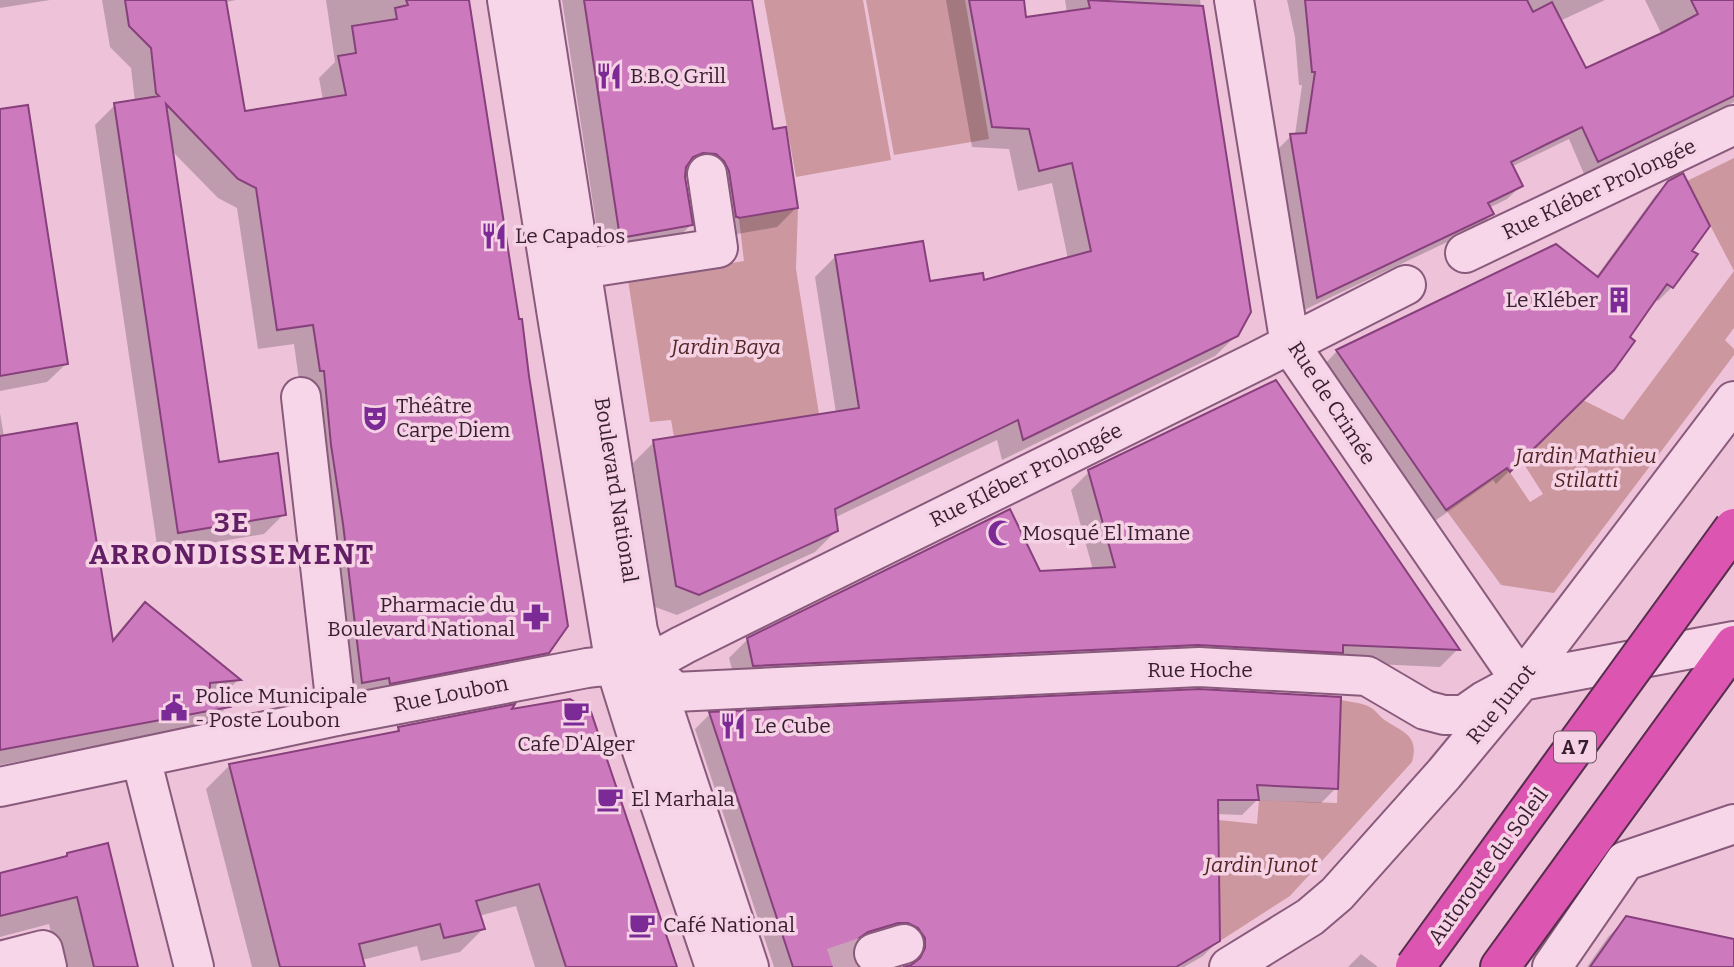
<svg xmlns="http://www.w3.org/2000/svg" width="1734" height="967" viewBox="0 0 1734 967" font-family="Bitter,serif">
<rect width="100%" height="100%" fill="#eec3da"/>
<path fill="#cc979e" d="M764,0H863L891,160L796,177Z
M866,0H965L989,139L894,155Z
M1734,158V328L1725,340L1734,349V355L1554,593L1501,585L1446,510L1507,468L1530,502L1543,494L1522,461L1583,400L1623,420L1734,271L1687,181Z
M798,208L796,269L819,414L674,437L671,420L650,422L628,280L744,261L739,219Z
M1341,700C1351,702 1365,703 1373,709C1378,713 1381,718 1386,721C1405,733 1419,736 1412,762L1290,896L1220,941L1219,820L1257,824L1259,800L1337,803Z"/>
<path fill="#0003" d="M0,0H50L0,8Z
M102,0H236L226,2L244,113L323,100L319,78L335,62L326,0H468L548,652L527,672L343,702L294,344L258,349L237,208L218,198L171,150L218,464L284,514L264,534L158,552L95,125L115,105L135,102L131,68L110,47Z
M562,0H751L772,131L796,208L777,227L720,237L696,173L684,171V177L691,225L671,244L601,256Z
M946,0H1022L1025,19L1067,13L1065,0H1200L1249,312L1237,335L1215,356L1002,460L997,440L834,518L837,530L815,552L677,615L655,607L633,463L654,442L836,413L815,277L836,256L928,283H983L1068,259L1052,183L1018,191L1009,149L972,147Z
M1287,0H1605L1560,21L1585,71L1662,35L1645,0H1734V102L1584,174L1569,139L1532,157L1511,167L1521,186L1507,199L1489,208L1492,214L1479,227L1304,310L1278,149L1291,136L1295,135L1302,85H1299L1295,37Z
M0,111L66,364L47,382L0,391Z
M1669,182L1690,251L1695,255L1672,287L1658,301L1655,299L1598,384L1496,484L1493,480L1432,523L1324,365L1337,351L1596,277L1655,196Z
M0,413L4,437L111,641L126,623L145,604L238,680L220,698H216L227,707L209,725L0,765Z
M1089,472L1457,650L1440,667L1331,662L736,684L729,658L748,639L1039,573L1093,570L1071,490Z
M508,711L675,967H535L516,906L479,916L483,929L460,952L421,961L417,946L362,960L363,967H252L206,789L230,765L393,734L399,728Z
M710,714L1336,788L1321,803L1257,800L1242,815L1217,814L1218,941L1203,956L1184,967H910L911,965V954L882,937L852,946L851,959L856,967H774L695,729Z
M68,855L136,967H59L49,924L0,937V875L64,859Z
M1627,918L1734,941V967H1587L1608,937Z
M1361,954L1378,967H1348Z"/>
<path fill="#cc79bd" stroke="#87407c" stroke-width="2" d="M125,0H226L245,111L346,95L338,56L356,53L352,26L397,19L395,8L408,5L406,0H469L519,319H522L529,376L568,626L549,653L390,684L389,678L362,683L343,524L331,445L324,371H320L313,325L277,330L256,188L238,179L166,104L219,462L278,453L286,515L178,533L114,103L159,96L156,93L151,48L129,26Z
M584,0H752L773,129L786,127L798,208L739,218L738,217H736L729,171L724,161L716,154L703,153L693,157L686,167L685,177L693,225L620,238Z
M969,0H1024L1026,17L1090,8L1088,0L1203,6L1251,312L1238,336L1023,440L1018,420L835,509L838,531L699,595L676,586L653,440L859,408L835,255L923,241L930,281L983,273L984,280L1091,251L1072,163L1039,171L1029,129L992,127Z
M1305,0H1527L1533,12L1552,2L1586,68L1664,32L1698,14L1691,0H1734V96L1598,162L1582,127L1547,144L1511,162L1523,186L1488,203L1494,214L1317,298L1290,134L1306,133L1315,72H1312Z
M28,105L68,364L0,376V109Z
M1683,173L1710,226L1692,251L1698,254L1673,288L1667,284L1648,311L1630,337L1635,341L1614,370L1510,472L1507,468L1446,510L1336,350L1556,244L1598,277L1668,181Z
M1276,380L1460,650L1343,645V653L1198,645L753,666L747,638L1010,509L1040,571L1115,567L1088,470Z
M77,423L113,641L145,602L241,680L210,683V687L208,690L230,707L0,750V436Z
M1199,689L1341,697L1338,789L1257,785L1259,800H1218L1220,941L1176,967H903L911,965L920,958L925,948V938L918,928L908,923H898L868,932L858,939L853,949V959L858,967H793L709,712Z
M570,699L591,712L677,967H566L539,884L476,901L485,929L444,938L440,924L359,944L365,967H280L229,764L399,731L398,727L515,704L512,709Z
M108,843L138,967H94L77,897L0,916V873L67,856V853Z
M1626,916L1734,939V967H1590Z"/>
<g fill="none" stroke-linecap="round" stroke-linejoin="round">
<path stroke="#caa2b8" stroke-width="38" stroke-dasharray="38 19" stroke-linecap="butt" d="M833,967L874,953"/>
<g stroke="#885a7b" stroke-width="42">
<path id="minor" d="M507,0L558,322L615,665L639,742L715,967
M539,0L638,631L749,967
M1234,0L1290,345L1521,681
M1465,253L1734,125
M581,269L718,248L707,174
M301,397L337,716
M651,671L663,656L683,645L1255,362L1406,285
M141,758L194,967
M0,787L337,716L587,668C607,666 630,662 649,670C658,675 667,685 675,692L1199,667L1367,676L1425,710L1444,715H1464L1484,701L1521,681L1734,641
M874,953L904,944
M0,961L43,950L47,967
M1229,967L1310,917L1337,894L1444,774L1521,681L1734,401
M1552,967L1625,861L1734,824"/>
</g>
<g stroke="#562e4d" stroke-width="42">
<path id="highway" d="M1500,967L1734,645"/>
</g>
<use href="#minor" stroke="#f8d6e9" stroke-width="38"/>
<use href="#highway" stroke="#dc55b1" stroke-width="38"/>
<g stroke="#562e4d" stroke-width="42" stroke-linecap="butt">
<path id="highway-bridge" d="M1415,967L1734,528"/>
</g>
<use href="#highway-bridge" stroke="#dc55b1" stroke-width="38"/>
</g>
<defs>
<g id="restaurant-bare" transform="scale(2.1)"><path d="M-5-6h1v4h1v-4h1v4h1v-4h1v5L-1.5 .5V6h-2V.5L-5-1ZM5-6V6H3V1.5H1.5Q1.5-4 5-6Z" fill="#7c2b96" stroke="#f5d3e5" stroke-width="2.5" paint-order="stroke"/></g>
<g id="building-bare" transform="scale(2.1)"><path d="M-4-6H4V6H1V3H-1V6H-4ZM-2.5-4.3h1.7v1.8h-1.7ZM.8-4.3h1.7v1.8H.8ZM-2.5-1h1.7V.8h-1.7ZM.8-1h1.7V.8H.8Z" fill="#7c2b96" stroke="#f5d3e5" stroke-width="2.5" paint-order="stroke"/></g>
<g id="theatre-bare" transform="scale(2.1)"><path d="M-5-5.5Q0-4 5-5.5V0Q5 5 0 6Q-5 5-5 0ZM-3.3-2.5H-1v1.5H-3.3ZM1-2.5H3.3v1.5H1ZM-2.8 1Q0 5.5 2.8 1Z" fill="#7c2b96" stroke="#f5d3e5" stroke-width="2.5" paint-order="stroke"/></g>
<g id="mosque-bare" transform="scale(2.1)"><path d="M3.5-4.9A6 6 0 1 0 3.5 4.9A5 5 0 1 1 3.5-4.9Z" fill="#7c2b96" stroke="#f5d3e5" stroke-width="2.5" paint-order="stroke"/></g>
<g id="pharmacy-bare" transform="scale(2.1)"><path d="M-2-6h4v4h4v4h-4v4h-4v-4h-4v-4h4Z" fill="#7c2b96" stroke="#f5d3e5" stroke-width="2.5" paint-order="stroke"/></g>
<g id="civic-bare" transform="scale(2.1)"><path d="M-.6-6.5H3V-4.5H.6V-3L4-1V1h2V6H-6V1h2V-1L-.6-3ZM-1.2 2.5V6h2.4V2.5Z" fill="#7c2b96" stroke="#f5d3e5" stroke-width="2.5" paint-order="stroke"/></g>
<g id="cafe-bare" transform="scale(2.1)"><path d="M-5.5-4.5H6V0H3Q3 3.5 0 3.5H-2.5Q-5.5 3.5-5.5 0ZM3-3.2v2h1.7v-2ZM-6 4.5H4V6H-6Z" fill="#7c2b96" stroke="#f5d3e5" stroke-width="2.5" paint-order="stroke"/></g>
</defs>
<g fill-rule="evenodd">
<use href="#restaurant-bare" x="609" y="76"/>
<use href="#restaurant-bare" x="494" y="236"/>
<use href="#building-bare" x="1619" y="300"/>
<use href="#theatre-bare" x="375" y="418"/>
<use href="#mosque-bare" x="1001" y="533"/>
<use href="#pharmacy-bare" x="536" y="617"/>
<use href="#civic-bare" x="174" y="708"/>
<use href="#cafe-bare" x="576" y="713"/>
<use href="#restaurant-bare" x="733" y="726"/>
<use href="#cafe-bare" x="610" y="799"/>
<use href="#cafe-bare" x="642" y="925"/>
</g>
<g text-anchor="middle" dominant-baseline="central" stroke-width="7" stroke-linejoin="round" paint-order="stroke">
<rect fill="#f5d3e5" stroke="#715468" stroke-width="2" x="1554" y="731.5" width="42" height="31" rx="5"/>
<g font-size="19" font-weight="bold" fill="#381e32">
<text x="1575" y="747">A 7</text>
</g>
<g font-size="21" fill="#381e32" stroke="#f5d3e5" text-anchor="start">
<text x="630" y="76">B.B.Q Grill</text>
<text x="515" y="236">Le Capados</text>
<text x="1598" y="300" text-anchor="end">Le Kléber</text>
<text x="396" y="406">Théâtre<tspan x="396" dy="24">Carpe Diem</tspan></text>
<text x="1022" y="533">Mosqué El Imane</text>
<text x="515" y="605" text-anchor="end">Pharmacie du<tspan x="515" dy="24">Boulevard National</tspan></text>
<text x="195" y="696">Police Municipale<tspan x="195" dy="24">- Poste Loubon</tspan></text>
<text x="754" y="726">Le Cube</text>
<text x="576" y="744" text-anchor="middle">Cafe D'Alger</text>
<text x="631" y="799">El Marhala</text>
<text x="663" y="925">Café National</text>
</g>
<g font-size="21" fill="#381e32" stroke="#f5d3e5">
<text transform="translate(1599 189) rotate(-25)">Rue Kléber Prolongée</text>
<text transform="translate(1332 403) rotate(57)">Rue de Crimée</text>
<text transform="translate(1026 475) rotate(-26)">Rue Kléber Prolongée</text>
<text transform="translate(616 490) rotate(81)">Boulevard National</text>
<text x="1200" y="670">Rue Hoche</text>
<text transform="translate(451 694) rotate(-11)">Rue Loubon</text>
<text transform="translate(1501 704) rotate(-51)">Rue Junot</text>
<text transform="translate(1488 866) rotate(-54)">Autoroute du Soleil</text>
</g>
<g font-size="21" font-style="italic" fill="#542525" stroke="#f5d3e5">
<text x="726" y="347">Jardin Baya</text>
<text x="1586" y="456">Jardin Mathieu<tspan x="1586" dy="24">Stilatti</tspan></text>
<text x="1261" y="865">Jardin Junot</text>
</g>
<g font-size="28" font-weight="bold" letter-spacing="2" fill="#621e64" stroke="#f5d3e5">
<text x="232" y="522">3E<tspan x="232" dy="32">ARRONDISSEMENT</tspan></text>
</g>
</g>
</svg>
